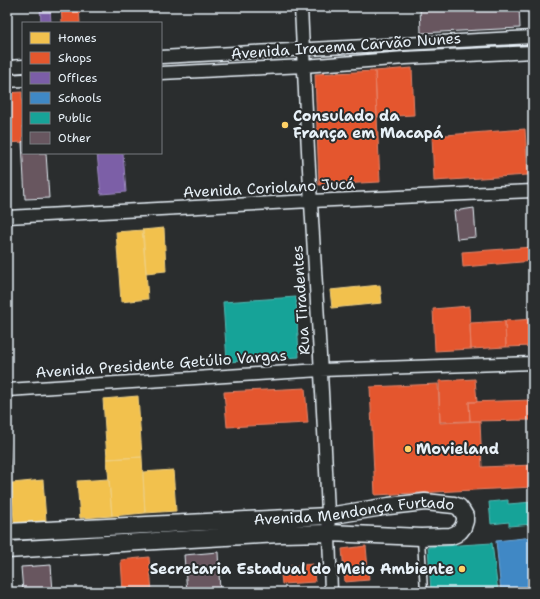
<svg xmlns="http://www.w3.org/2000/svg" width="540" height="599" viewBox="0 0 540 599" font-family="'Shantell Sans',sans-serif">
<rect width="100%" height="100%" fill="#2a2d2e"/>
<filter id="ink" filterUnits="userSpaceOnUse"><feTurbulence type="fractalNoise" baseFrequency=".025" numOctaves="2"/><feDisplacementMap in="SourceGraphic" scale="8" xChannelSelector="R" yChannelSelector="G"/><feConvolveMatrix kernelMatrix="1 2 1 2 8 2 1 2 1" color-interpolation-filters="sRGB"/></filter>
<g filter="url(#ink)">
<path fill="#f2c14e" stroke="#efcf81" d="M164,228L166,271L146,273L142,230Z
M143,230L148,299L121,302L116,232Z
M380,285L382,303L332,308L330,290Z
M138,396L142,457L107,459L103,399Z
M142,457L145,513L112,516L107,459Z
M173,470L176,511L145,513L143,472Z
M109,479L112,516L80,518L77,481Z
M43,480L46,521L14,523L12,483Z"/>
<path fill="#e4572e" stroke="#e5856b" d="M61,7H79L80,23H62Z
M412,68L414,115L377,117L375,71Z
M375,71L380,182L319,185L315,74Z
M22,92L23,142L7,143V93Z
M525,129L528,175L434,181L432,136Z
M533,247V261L463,267L462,252Z
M469,306L471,349L435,351L433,309Z
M533,319V346L506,347L505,321Z
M505,321L506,347L471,349L470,323Z
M475,379L477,402H469L470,421L440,422L439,381Z
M438,384L440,423L480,421L482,467L533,465V487L375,495L370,387Z
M305,388L308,423L227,427L224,392Z
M533,400V420L470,421L469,402Z
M366,546L369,580L345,582L342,549Z
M149,557L152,592H123L121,560Z
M313,564L315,582L282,584L280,567Z"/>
<path fill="#7b5ea7" stroke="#9c8abf" d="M40,7H50L51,23H41Z
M97,153H123L126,192L101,194Z"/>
<path fill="#3f88c5" stroke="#72a8d4" d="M533,537V592H501L496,541Z"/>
<path fill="#17a398" stroke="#56bab5" d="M296,297L299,357L227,362L223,302Z
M508,500V504L533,502V524L509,526V522L491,524L489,502Z
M492,543L498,592H431L428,547Z"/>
<path fill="#67565f" stroke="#e8f1f8" d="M420,7H519L520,28L421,33Z
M23,141V153H46L49,198L25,199L22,142Z
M474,208L476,237L457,239L454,211Z
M7,418L10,466H7Z
M218,552L220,592H187L184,555Z
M51,565L53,592H23L21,567Z"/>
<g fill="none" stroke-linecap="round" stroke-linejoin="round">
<g stroke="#e8f1f8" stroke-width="9">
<path id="service" d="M421,539L424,592"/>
</g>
<g stroke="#e8f1f8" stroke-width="15">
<path id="minor" d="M301,7C304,72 307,138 311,203C319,333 327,462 331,592
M161,57L533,37
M7,67L23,66
M161,73L304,66L405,58L533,52
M7,81L23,80
M7,217L311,201L533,191
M7,390L321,370L533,363"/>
</g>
<g stroke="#e8f1f8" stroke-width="19">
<g id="tertiary">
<path id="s1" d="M7,532L328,516L389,506L425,502L454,505L459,507L462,511L465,516V521L463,527L460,531L456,534L451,536L421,537L329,533L280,534L156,541L7,550"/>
</g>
</g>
<use href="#service" stroke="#2a2d2e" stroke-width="6"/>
<use href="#minor" stroke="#2a2d2e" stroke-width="12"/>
<use href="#tertiary" stroke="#2a2d2e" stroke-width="16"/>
</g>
</g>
<g fill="#ffd166" stroke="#2a2d2e" stroke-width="1.5">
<circle cx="285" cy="125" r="4"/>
<circle cx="408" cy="449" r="4"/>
<circle cx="462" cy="569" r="4"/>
</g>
<g text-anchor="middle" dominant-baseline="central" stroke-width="4" stroke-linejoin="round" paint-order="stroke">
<g font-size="15" fill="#e8f1f8" stroke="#2a2d2e">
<text transform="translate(346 46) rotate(-4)">Avenida Iracema Carvão Nunes</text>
<text transform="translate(269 188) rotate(-3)">Avenida Coriolano Jucá</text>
<text transform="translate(301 300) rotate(-94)">Rua Tiradentes</text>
<text transform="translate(161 364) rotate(-4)">Avenida Presidente Getúlio Vargas</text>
<text stroke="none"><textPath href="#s1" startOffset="348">Avenida Mendonça Furtado</textPath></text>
</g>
<g font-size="15" font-weight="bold" fill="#e8f1f8" stroke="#2a2d2e" text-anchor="start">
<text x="293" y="116">Consulado da<tspan x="293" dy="17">França em Macapá</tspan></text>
<text x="416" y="449">Movieland</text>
<text x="454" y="569" text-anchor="end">Secretaria Estadual do Meio Ambiente</text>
</g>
</g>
<rect width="540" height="599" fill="none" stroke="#2a2d2e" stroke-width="24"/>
<rect x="12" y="12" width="516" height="575" fill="none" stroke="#e8f1f8" stroke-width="1.5" filter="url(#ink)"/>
<rect x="22" y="22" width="140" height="132" fill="#2a2d2e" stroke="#767b7f"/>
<rect x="30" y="32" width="20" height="12" fill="#f2c14e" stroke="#767b7f"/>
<text x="58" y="42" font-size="12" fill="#e8f1f8">Homes</text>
<rect x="30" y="52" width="20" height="12" fill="#e4572e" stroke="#767b7f"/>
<text x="58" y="62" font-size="12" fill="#e8f1f8">Shops</text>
<rect x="30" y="72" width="20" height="12" fill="#7b5ea7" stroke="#767b7f"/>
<text x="58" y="82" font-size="12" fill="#e8f1f8">Offices</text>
<rect x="30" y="92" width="20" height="12" fill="#3f88c5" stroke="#767b7f"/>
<text x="58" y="102" font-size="12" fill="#e8f1f8">Schools</text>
<rect x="30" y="112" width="20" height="12" fill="#17a398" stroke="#767b7f"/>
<text x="58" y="122" font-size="12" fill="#e8f1f8">Public</text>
<rect x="30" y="132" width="20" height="12" fill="#67565f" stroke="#767b7f"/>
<text x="58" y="142" font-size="12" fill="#e8f1f8">Other</text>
</svg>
